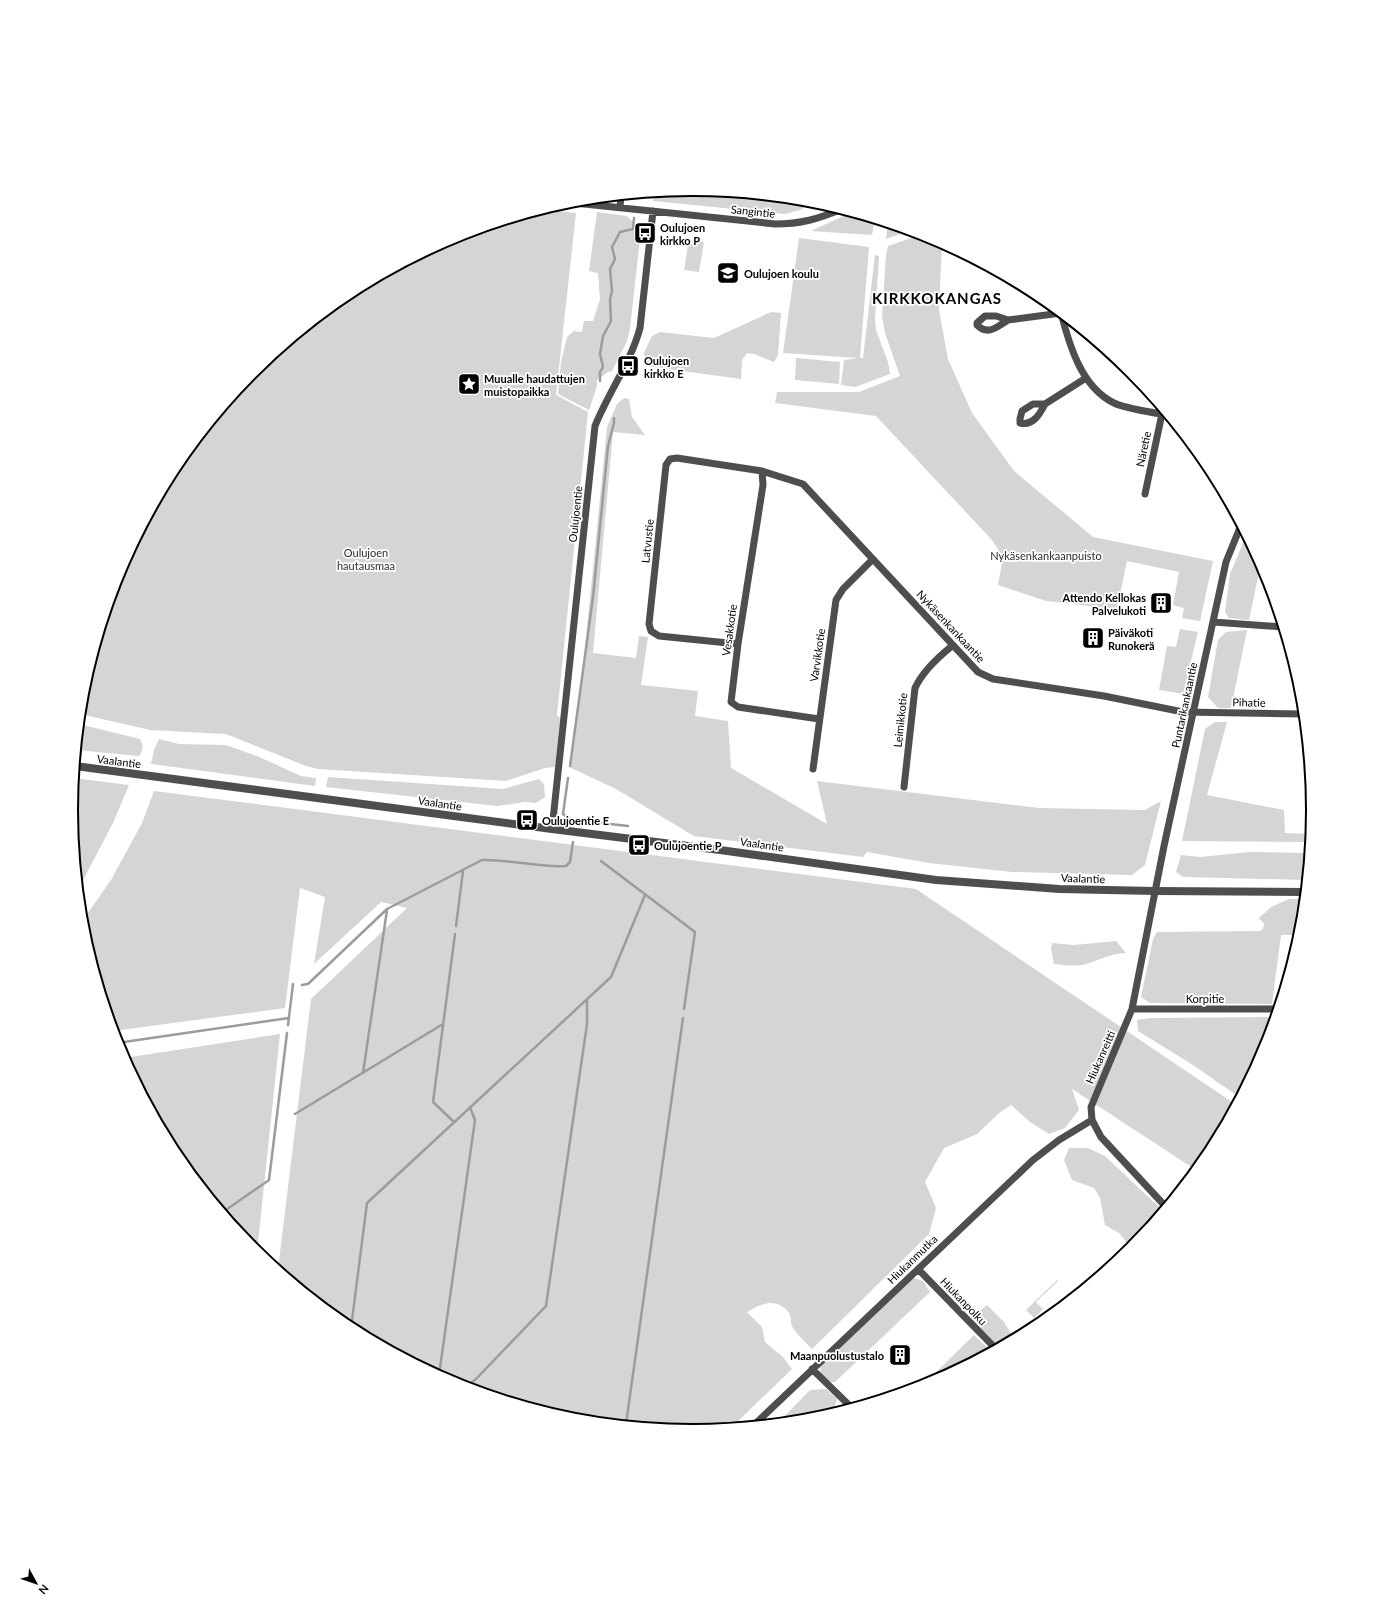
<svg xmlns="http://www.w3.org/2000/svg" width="1384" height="1619" viewBox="0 0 1384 1619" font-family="Lato,sans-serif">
<rect width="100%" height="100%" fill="#fff"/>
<path fill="#d5d5d5" d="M692,189L813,200L814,201L800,210L785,214L653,201L655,192Z
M542,209L576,213L556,395L588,412L557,715L560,718L555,767L545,768L506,781L318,769L306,766L226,734L150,730L80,714L83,688L118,572L176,464L253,370L347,293L455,236Z
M597,212L627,216L641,230L630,329L627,341L612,371L608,372L597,380V386L589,410L558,394L561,362L567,337L574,331L582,332L584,321H593L600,299L598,273L589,271Z
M852,212L875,219L872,235L811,231Z
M888,223L910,230L886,239Z
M923,234L942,242L939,310L948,359L972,413L1014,471L1093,537L1213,561L1200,621L1182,618L1184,608L1173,605L1179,572L1127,561L1117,609L1046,601L998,585L1003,557L992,540L876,416L775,403L777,392H859L900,376L885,333L882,316L886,255L888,246Z
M799,238L869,247L860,358H863L875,255L879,256L875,319L876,330L888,362L890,374L855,387L841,385L844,360L858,358L783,353Z
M689,239L704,242L699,272L684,270Z
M771,312L781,313L778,355L774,362L754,354L747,353L742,360L741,379L646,366L644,353L652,336L660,332L714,338Z
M796,358L840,362L839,384L795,380Z
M624,398L629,399L632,417L645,435L613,432L593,653L636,658L639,636L648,637L641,685L698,691L695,716L728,721L731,768L827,824L817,781L1039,808L1145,810L1161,801L1145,865L1132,875L1012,872L929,863L867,852L863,857L694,836L616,789L569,767L584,658L607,427L617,404Z
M1246,536L1261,563L1249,620L1229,618L1225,612L1230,574Z
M1180,629L1198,632L1183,694L1159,690L1167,646L1176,647Z
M1247,630L1231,708H1218L1208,697L1218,640L1226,632Z
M1215,722H1227L1207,795L1284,810L1285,833L1311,834L1310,842L1182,841L1205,729Z
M79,724L140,739C144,746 143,750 139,756L77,750Z
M159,739L179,744L226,745L257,756L301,776L316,778L315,786L151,764L154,750Z
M328,777L503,789L539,779L544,784L545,797L536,803L525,802L497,806L326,787Z
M74,778L129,785L113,823L79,888L71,809Z
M154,791L916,889L1235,1104L1208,1155L1196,1170L1072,1089L1079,1110L1065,1128L1049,1134L1030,1122L1011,1105L999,1113L977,1134L944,1148L925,1182L936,1208L929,1234L812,1349C806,1342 798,1336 793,1328C790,1324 792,1318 789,1313C777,1296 760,1304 747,1312L762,1327L765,1342L783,1357L792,1369L733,1426L692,1430L571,1419L454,1383L347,1326L278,1269L311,999L407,908L381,902L314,964L325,897L300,888L285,1008L113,1031L83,927L85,917L111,880L142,823Z
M1250,852L1309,853L1306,880L1183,877L1176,872L1181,855L1200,857Z
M1289,899H1304L1301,931L1300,935H1281L1272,1004L1150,1003L1141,997L1153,939L1157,932L1260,931L1263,929L1264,924L1261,920L1258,919L1271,907Z
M1116,941L1126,953C1112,953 1100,960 1086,964C1076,967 1065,965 1054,964L1051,949L1052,943L1074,945Z
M1268,1017L1270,1021L1266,1047L1239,1097L1193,1065L1138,1031L1137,1020L1150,1018Z
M280,1034L257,1252L176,1154L124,1058Z
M1069,1148H1088L1105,1156L1162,1210L1131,1248L1119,1233L1105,1225L1100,1198L1094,1188L1072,1180L1064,1160Z
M914,1278L923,1281L930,1292L835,1382H829L820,1373L821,1365L911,1279Z
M1057,1280L1058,1281L1036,1302L1043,1309L1034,1318L1026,1310Z
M987,1305L1004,1322L1010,1332L1016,1337L998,1347L973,1322V1317Z
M974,1335L991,1351L929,1383L922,1386Z
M826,1389L837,1399L833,1413L813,1419L779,1422L810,1390Z"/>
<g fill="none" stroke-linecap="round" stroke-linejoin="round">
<path stroke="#9c9c9c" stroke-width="2.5" d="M650,197L652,194L661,192
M600,381V372L603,367L600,354L603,336L611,321L610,300L612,291L610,269L615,259L612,247L620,232L633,229L634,218
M570,766L593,597L608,446L614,423V418
M568,778L563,814L568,818L574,820L628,826
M601,861L695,932L684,1009
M456,926L463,871
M302,985L308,984L387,909L482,860C510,859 538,868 566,866L570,862L573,842
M288,1025L293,984
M117,1043L289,1018
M363,1073L387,910
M295,1114L443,1024
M454,1122L433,1102L455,934
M223,1212L269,1180L287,1033
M351,1328L367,1203L611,977L645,895
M439,1375L475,1120L470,1107
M466,1387L476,1379L546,1306L587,1024V1000
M626,1424L683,1018"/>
<path stroke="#4e4e4e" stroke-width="7" d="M565,202L775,224C801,224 818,219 842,209
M620,207L621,196
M1061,313C1069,344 1081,387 1114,403C1124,408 1155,413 1168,415
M1008,320C997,327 988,336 977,325V323L985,316H996L1008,320L1061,313
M1045,404C1040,414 1033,426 1020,423V419L1022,411L1033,404H1045L1086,378
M762,471L763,485L738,644L731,702L738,707L819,719
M1145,494L1163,409
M1213,622L1283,627
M738,644L659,636L651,631L649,624L666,465L670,459L677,458L762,471L803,484L978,672L993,679L1104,696L1183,712L1304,714
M813,769L836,600L843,589L873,559
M904,787L915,688C923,671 937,658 952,646
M552,829L595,426C608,393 631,362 640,328L653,211
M1132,1009H1277
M1166,1207L1101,1137L1092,1120L1091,1107L1132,1009L1164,846L1226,562L1241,525
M918,1269L995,1348
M812,1369L851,1407
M755,1424L1033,1160L1059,1140L1092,1120"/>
<path stroke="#4e4e4e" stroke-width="8" d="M75,766L552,829L720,850L936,880L1059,889L1155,891L1305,892"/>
</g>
<defs>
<g id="bus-square" transform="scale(1.15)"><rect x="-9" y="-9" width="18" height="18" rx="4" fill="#000" stroke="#fff"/><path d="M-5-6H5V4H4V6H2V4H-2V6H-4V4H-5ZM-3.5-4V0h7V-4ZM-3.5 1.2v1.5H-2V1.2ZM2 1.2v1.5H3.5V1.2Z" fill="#fff"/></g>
<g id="school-square" transform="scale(1.15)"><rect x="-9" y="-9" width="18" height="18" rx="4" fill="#000" stroke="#fff"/><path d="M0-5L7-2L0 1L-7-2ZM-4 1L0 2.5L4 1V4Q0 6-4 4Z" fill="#fff"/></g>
<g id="sight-square" transform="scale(1.15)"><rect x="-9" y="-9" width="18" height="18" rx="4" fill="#000" stroke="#fff"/><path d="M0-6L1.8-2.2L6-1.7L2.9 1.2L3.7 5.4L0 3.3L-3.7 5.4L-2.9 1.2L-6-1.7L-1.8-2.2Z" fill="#fff"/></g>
<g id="building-square" transform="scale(1.15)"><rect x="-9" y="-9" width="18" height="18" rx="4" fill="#000" stroke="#fff"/><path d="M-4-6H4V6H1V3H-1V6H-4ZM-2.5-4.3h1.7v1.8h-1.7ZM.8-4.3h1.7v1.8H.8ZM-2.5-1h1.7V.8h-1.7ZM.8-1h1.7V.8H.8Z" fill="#fff"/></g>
</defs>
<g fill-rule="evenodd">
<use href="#bus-square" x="645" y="233"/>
<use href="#school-square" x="728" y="273"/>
<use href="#bus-square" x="628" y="366"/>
<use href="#sight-square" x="469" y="384"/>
<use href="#building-square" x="1161" y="603"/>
<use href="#building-square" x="1093" y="638"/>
<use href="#bus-square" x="527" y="820"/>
<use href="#bus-square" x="639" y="845"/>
<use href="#building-square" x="900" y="1355"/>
</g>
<g text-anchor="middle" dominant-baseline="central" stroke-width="3.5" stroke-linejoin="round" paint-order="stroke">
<g font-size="11" fill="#000" stroke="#fff">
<text transform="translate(753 211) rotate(6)">Sangintie</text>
<text transform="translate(1143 449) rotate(-78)">Näretie</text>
<text transform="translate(575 514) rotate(-84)">Oulujoentie</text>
<text transform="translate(647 541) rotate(-84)">Latvustie</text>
<text transform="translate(951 626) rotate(47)">Nykäsenkankaantie</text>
<text transform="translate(729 630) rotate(-82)">Vesakkotie</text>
<text transform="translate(817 655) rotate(-82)">Varvikkotie</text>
<text transform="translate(1249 702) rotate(1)">Pihatie</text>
<text transform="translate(1184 705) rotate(-78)">Puntarikankaantie</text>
<text transform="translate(900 720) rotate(-84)">Leimikkotie</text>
<text transform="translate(119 761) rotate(7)">Vaalantie</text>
<text transform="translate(440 803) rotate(8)">Vaalantie</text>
<text transform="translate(762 844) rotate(8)">Vaalantie</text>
<text transform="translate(1083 878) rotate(2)">Vaalantie</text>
<text x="1205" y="998">Korpitie</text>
<text transform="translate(1100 1057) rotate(-66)">Hiukanreitti</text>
<text transform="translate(912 1259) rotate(-44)">Hiukanmutka</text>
<text transform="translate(964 1301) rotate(46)">Hiukanpolku</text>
</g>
<g font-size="11" font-weight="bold" fill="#000" stroke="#fff" text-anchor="start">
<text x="660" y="227">Oulujoen<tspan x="660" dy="13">kirkko P</tspan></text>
<text x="744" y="273">Oulujoen koulu</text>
<text x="644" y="360">Oulujoen<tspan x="644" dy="13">kirkko E</tspan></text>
<text x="484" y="378">Muualle haudattujen<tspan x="484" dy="13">muistopaikka</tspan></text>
<text x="1146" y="597" text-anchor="end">Attendo Kellokas<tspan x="1146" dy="13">Palvelukoti</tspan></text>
<text x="1108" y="632">Päiväkoti<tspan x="1108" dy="13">Runokerä</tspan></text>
<text x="542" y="820">Oulujoentie E</text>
<text x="654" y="845">Oulujoentie P</text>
<text x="884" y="1355" text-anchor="end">Maanpuolustustalo</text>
</g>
<g font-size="11" fill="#2c2c2c" stroke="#fff">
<text x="366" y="552">Oulujoen<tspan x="366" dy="13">hautausmaa</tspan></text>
<text x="1046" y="555">Nykäsenkankaanpuisto</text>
</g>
<g font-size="15" font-weight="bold" letter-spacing="1" fill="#000" stroke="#fff">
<text x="937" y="298">KIRKKOKANGAS</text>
</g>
</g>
<path d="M0 0H1384V1619H0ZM78 810a614 614 0 1 1 1228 0a614 614 0 1 1-1228 0Z" fill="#fff" fill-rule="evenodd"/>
<path fill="none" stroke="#000" stroke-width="2" d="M78 810a614 614 0 1 1 1228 0a614 614 0 1 1-1228 0Z"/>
<g transform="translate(36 1583) rotate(130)" stroke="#ffffff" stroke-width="3" paint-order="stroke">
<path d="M0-3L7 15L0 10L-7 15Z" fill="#000000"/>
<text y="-6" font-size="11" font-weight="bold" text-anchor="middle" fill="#000000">N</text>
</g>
</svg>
